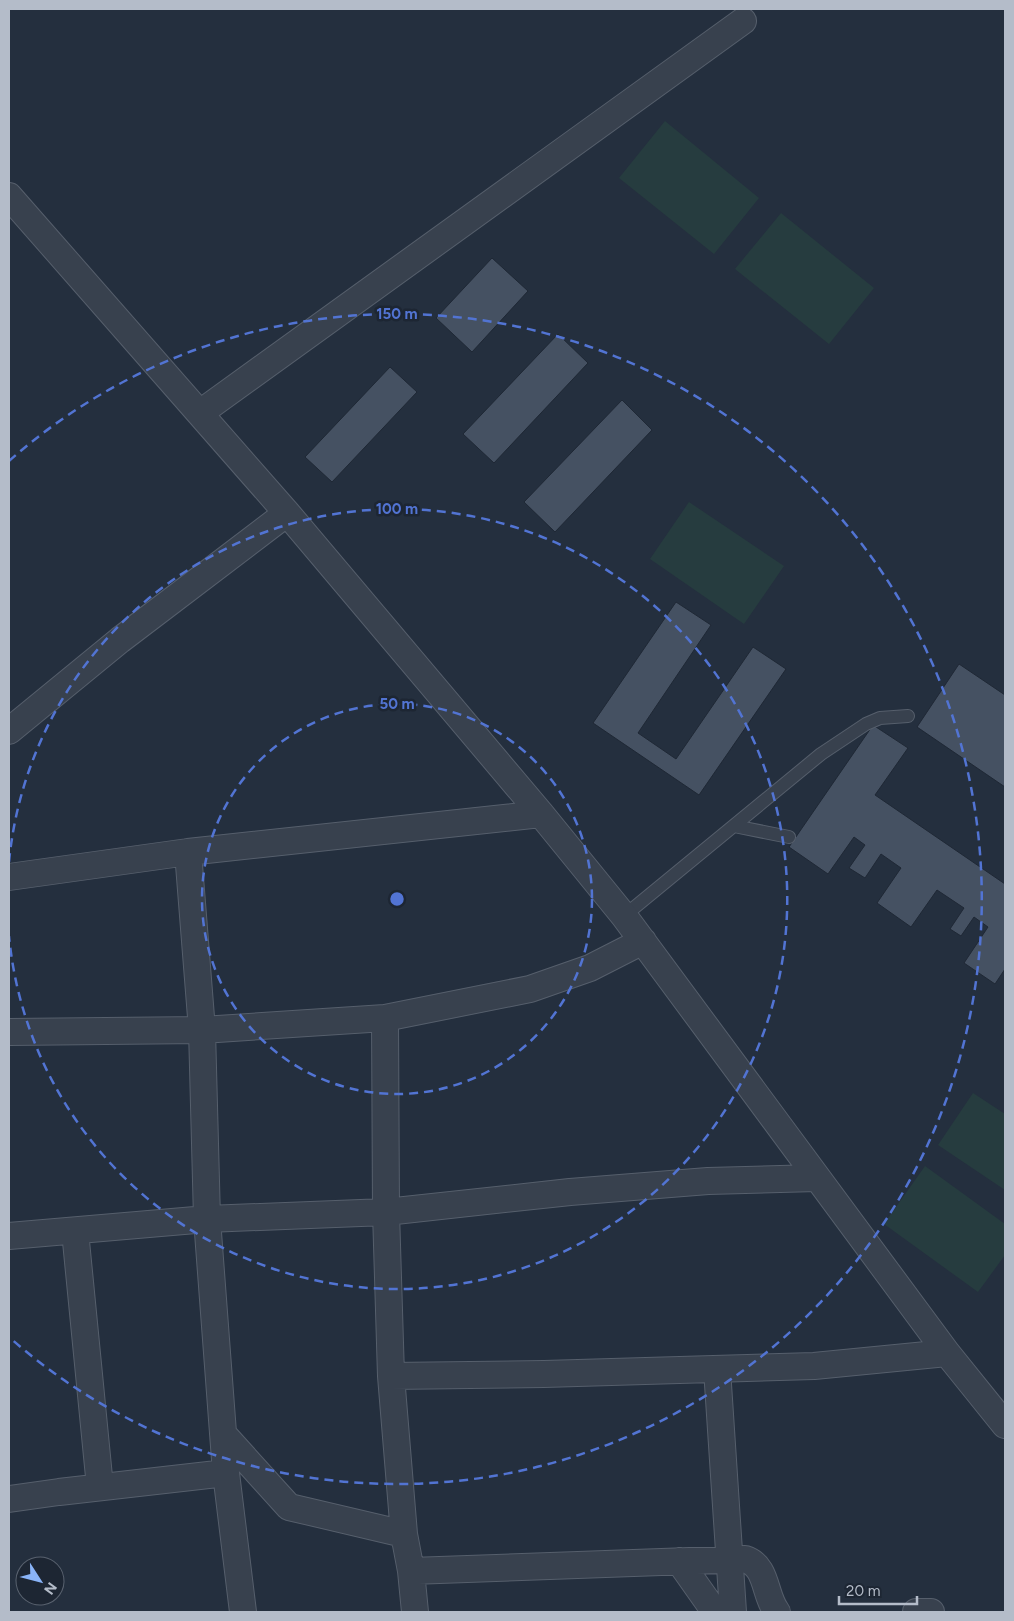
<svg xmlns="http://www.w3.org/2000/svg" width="1014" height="1621" viewBox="0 0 1014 1621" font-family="Figtree,sans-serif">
<rect width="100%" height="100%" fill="#242f3e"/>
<path fill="#263c3f" d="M665,121L759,198L714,254L619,178Z
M781,213L874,288L829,344L735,269Z
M689,502L784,566L744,624L650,559Z
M973,1093L1005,1114V1190L938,1145Z
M925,1166L1005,1224V1255L978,1292L884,1224Z"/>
<path fill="#455162" stroke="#1f2835" d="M492,258L528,291L472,352L436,318Z
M558,334L588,363L494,463L463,434Z
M390,367L417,392L332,482L305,457Z
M622,400L652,430L555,532L524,502Z
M676,602L711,625L638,733L676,759L753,647L786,669L699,795L593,723Z
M959,664L1005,695V787L917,727Z
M873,725L908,748L875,795L1005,884V969L995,984L964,963L988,927L974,917L961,936L950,929L964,908L937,890L911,927L877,903L901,868L881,854L865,878L849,868L865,845L854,837L828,874L789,847Z"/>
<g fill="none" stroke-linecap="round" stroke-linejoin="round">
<g stroke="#565f6c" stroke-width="14">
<path id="lane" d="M734,826L789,837
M624,916L821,754L866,724L880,718L908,716"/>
</g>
<g stroke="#565f6c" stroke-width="28">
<path id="street" d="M9,196L287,513L541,814L624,916L947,1353L1005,1425
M200,413L743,21
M9,731L120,640L287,513
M188,852L202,1030L207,1219L226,1473L243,1612
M9,877L188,852L541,814
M385,1018L386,1212L391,1376L404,1534L411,1571L415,1612
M9,1032L202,1030L385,1018L530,989L590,968L643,941
M75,1231L100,1487
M9,1236L207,1219L386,1212L570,1192L708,1181L817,1178
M717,1369L733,1612
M391,1376L544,1374L814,1366L947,1353
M223,1434L289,1507L404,1534
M9,1499L59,1492L226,1473
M679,1561L715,1612
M411,1571L745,1559C768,1566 764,1596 777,1612
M916,1612H931"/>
</g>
<use href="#lane" stroke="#38414e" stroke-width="12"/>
<use href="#street" stroke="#38414e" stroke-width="26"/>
</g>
<g fill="none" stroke="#5274d3" stroke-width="2.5" stroke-dasharray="9 6">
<circle cx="397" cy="899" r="195"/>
<path d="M9 862A390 390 0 1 1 9 936"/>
<path d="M9 461A585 585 0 1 1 9 1337"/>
</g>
<circle cx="397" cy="899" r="8" fill="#5274d3" stroke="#1d2633" stroke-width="2.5"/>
<g font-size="15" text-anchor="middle" font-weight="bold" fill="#5274d3" stroke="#1d2633" stroke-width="5" stroke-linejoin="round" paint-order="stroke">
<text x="397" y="319">150 m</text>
<text x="397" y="514">100 m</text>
<text x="397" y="709">50 m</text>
</g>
<rect width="1014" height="1621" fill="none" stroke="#b4bcc9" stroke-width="20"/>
<g transform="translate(40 1581) rotate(126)"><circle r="24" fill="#1d2633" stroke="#59626f"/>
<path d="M0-4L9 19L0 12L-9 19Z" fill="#8ab4f8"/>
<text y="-8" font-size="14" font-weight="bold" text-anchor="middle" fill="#b4bcc9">N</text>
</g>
<path d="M839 1596v8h78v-8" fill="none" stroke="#b4bcc9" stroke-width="2.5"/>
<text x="846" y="1596" font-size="15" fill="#b4bcc9" stroke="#1d2633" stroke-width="4" paint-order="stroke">20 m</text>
</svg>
